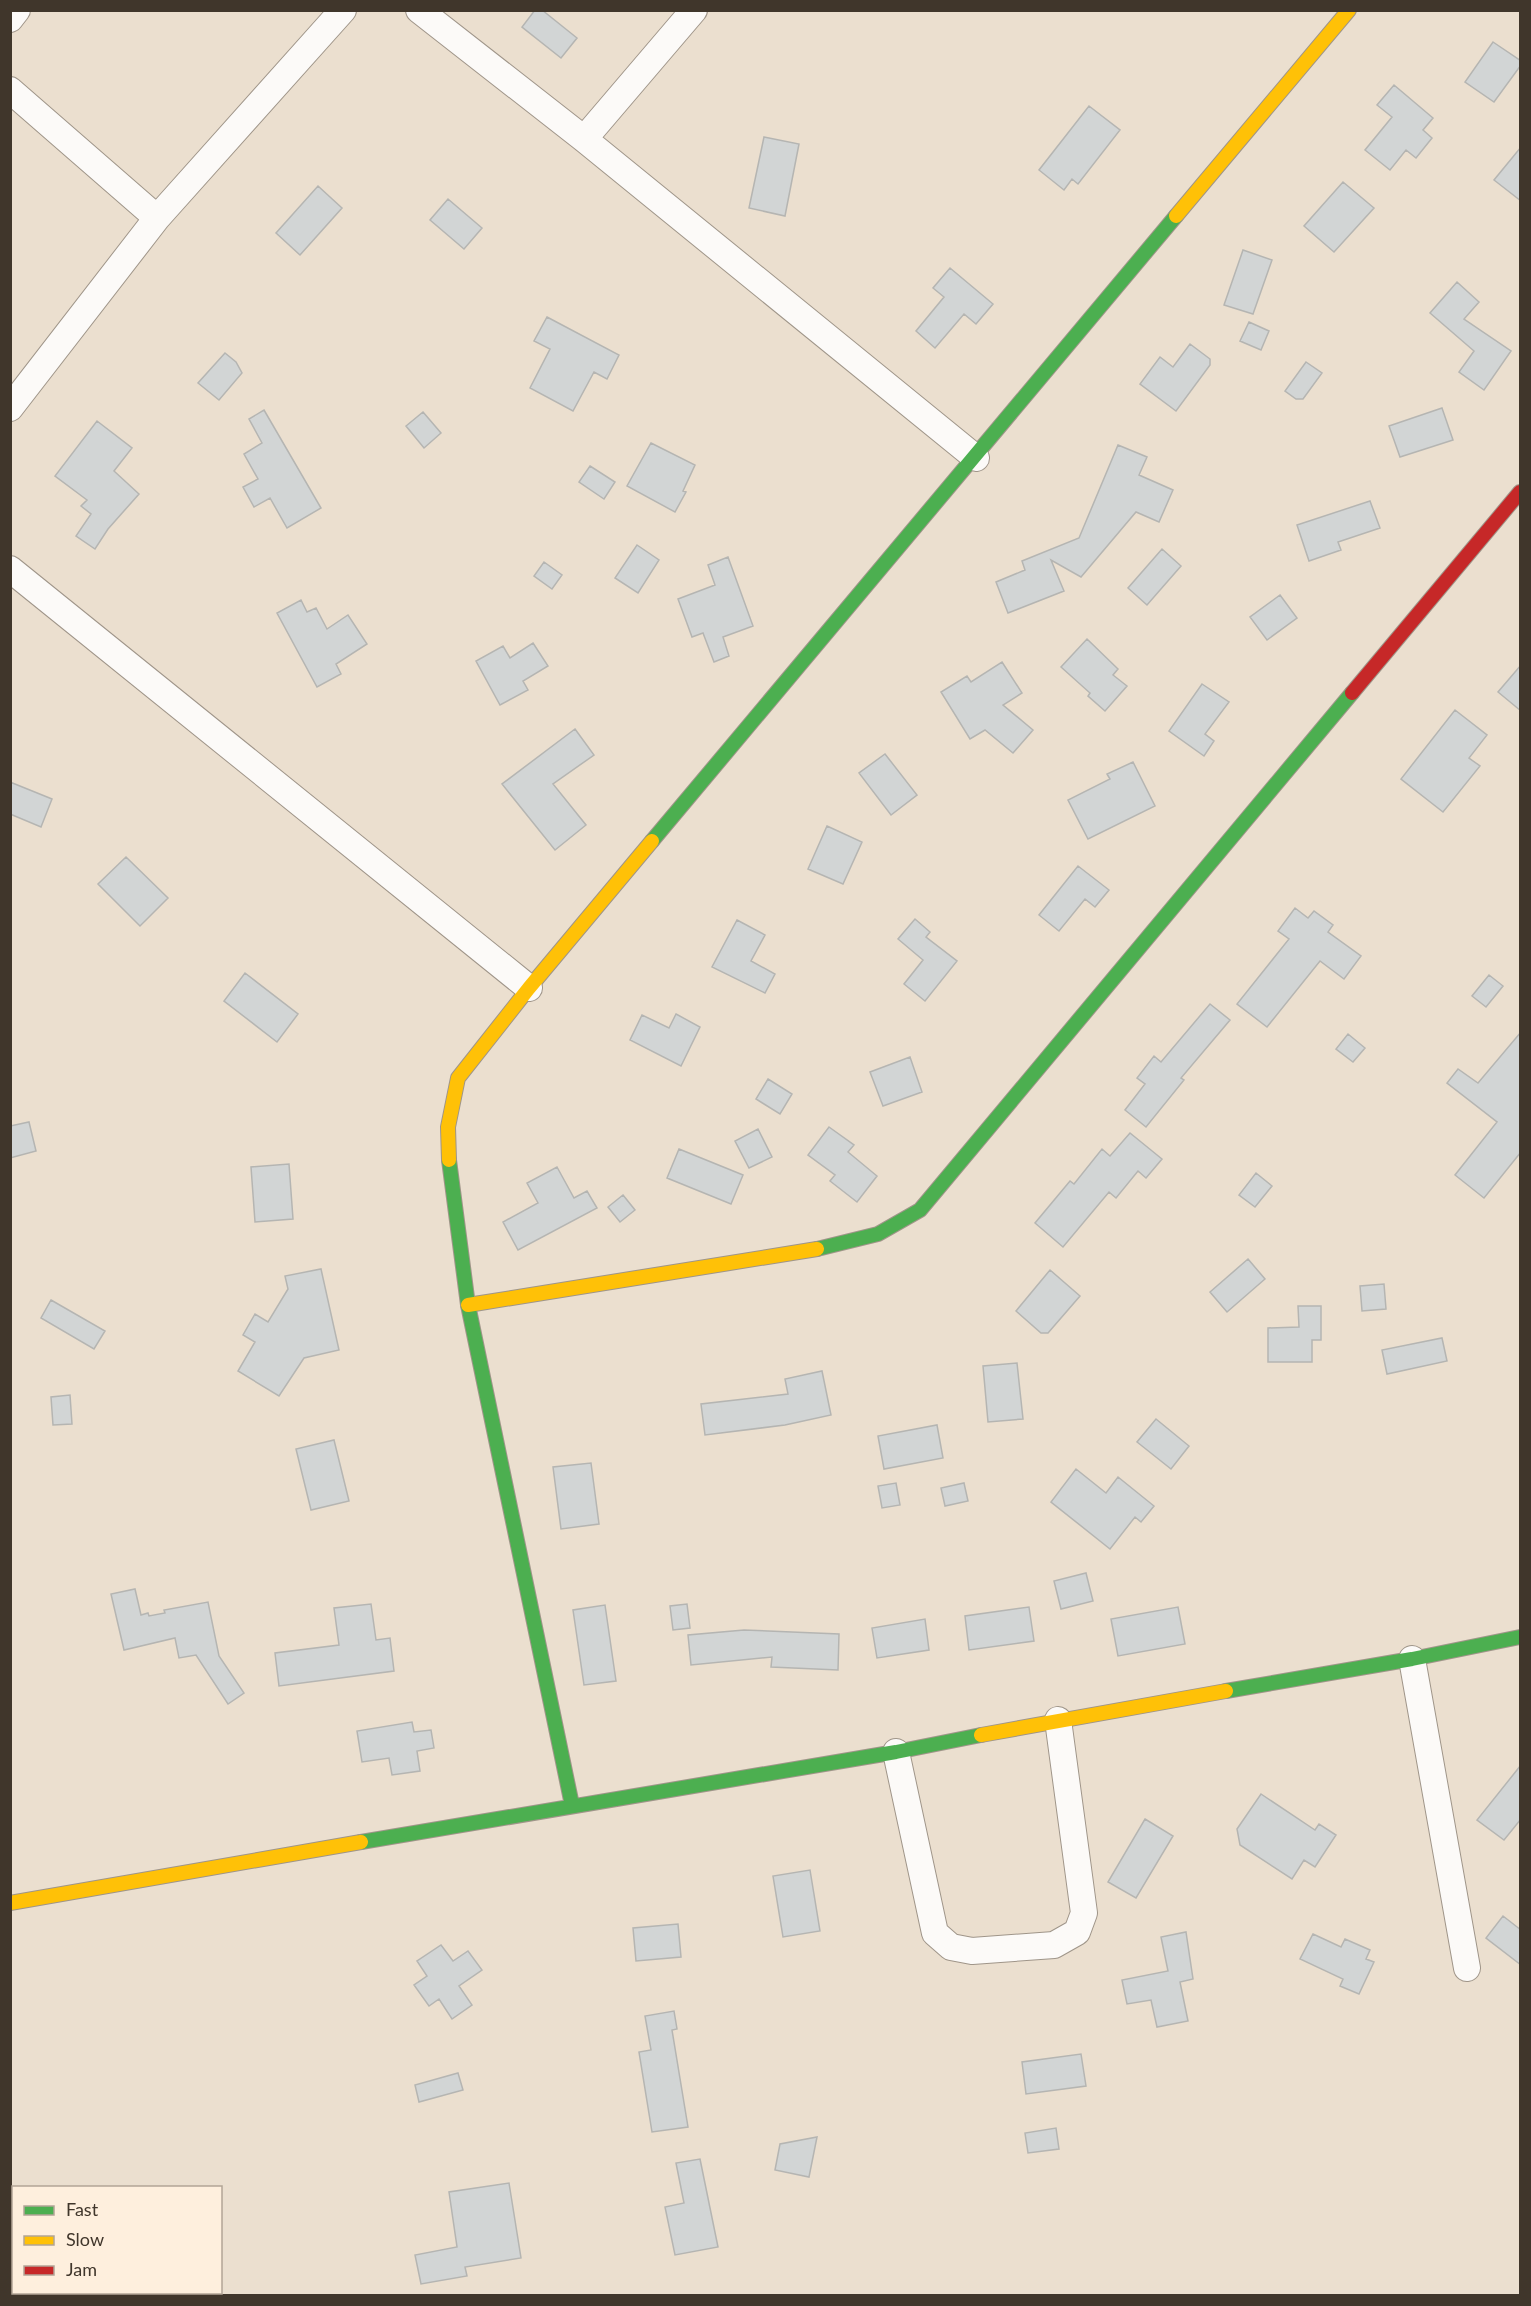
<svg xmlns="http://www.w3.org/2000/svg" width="1531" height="2306" viewBox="0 0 1531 2306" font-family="Lato,sans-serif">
<rect width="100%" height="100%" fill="#ebdfcf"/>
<path fill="#d2d5d5" stroke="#b5b5b2" stroke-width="1.5" d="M535,10H542L577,38L561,58L522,27Z
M1493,42L1521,61V65L1494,102L1465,82Z
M1394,85L1433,118L1423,130L1432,138L1416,158L1406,150L1390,170L1365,150L1392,117L1377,105Z
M1089,106L1120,130L1078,184L1072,179L1064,190L1039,170Z
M764,137L799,144L785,216L749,208Z
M1521,147V201L1494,180Z
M1343,182L1374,208L1334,252L1304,226Z
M318,186L342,208L300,255L276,233Z
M448,199L482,228L464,249L430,220Z
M1243,250L1272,260L1253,314L1224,305Z
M950,268L993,304L976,324L964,314L935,348L916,331L944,297L933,288Z
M1457,282L1479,302L1464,319L1511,351L1484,390L1459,372L1474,351L1430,313Z
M547,317L619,355L607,379L594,372L573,411L530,388L550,349L534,341Z
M1249,322L1269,331L1261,350L1240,341Z
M1190,344L1210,359V365L1176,411L1140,384L1160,357L1173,367Z
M225,353L236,362L242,373L219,400L198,383Z
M1306,362L1322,373L1303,399H1296L1285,391Z
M1442,408L1453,440L1400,457L1389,426Z
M264,410L321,508L287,528L270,498L254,507L243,487L258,479L244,454L262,443L249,419Z
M423,412L441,433L424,448L406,426Z
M97,421L132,448L114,471L139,494L108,529L95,549L76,536L91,514L81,506L87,500L55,476Z
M651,443L695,465L683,491L686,492L675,512L627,486Z
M1118,445L1147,457L1139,475L1173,490L1159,522L1136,512L1081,577L1051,560L1064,591L1008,613L996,582L1025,570L1022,561L1079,538Z
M590,466L615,482L604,499L579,482Z
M1370,501L1380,528L1338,542L1341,550L1309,561L1297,525Z
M637,545L659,560L638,593L615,578Z
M1162,549L1181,566L1147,605L1128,588Z
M728,557L753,626L723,637L729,656L714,662L703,633L692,637L678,599L715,585L708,565Z
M544,562L562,575L552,589L534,576Z
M1280,595L1297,618L1267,640L1250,617Z
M301,600L307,612L316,608L327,629L348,615L367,644L336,664L341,674L317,687L277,613Z
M1087,639L1118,669L1113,675L1127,686L1105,711L1088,696L1090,693L1061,667Z
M533,643L548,666L523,681L528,690L500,705L476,661L503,646L510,658Z
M1002,662L1022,693L1003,705L1033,730L1013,753L985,730L970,739L941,692L967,676L971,682Z
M1521,665V711L1498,692Z
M1202,684L1229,702L1205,734L1214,741L1204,756L1169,731Z
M1455,710L1487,735L1469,758L1480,766L1443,812L1401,779Z
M575,729L594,755L553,784L586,825L555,850L502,784Z
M885,754L917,795L891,815L859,773Z
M1133,762L1155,806L1088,839L1068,800L1110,779L1107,774Z
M10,782L52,799L41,827L10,814Z
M827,826L862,842L843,884L808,869Z
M126,857L168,898L140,926L98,884Z
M1078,866L1109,890L1095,907L1085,899L1059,931L1039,915Z
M1295,908L1308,918L1314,911L1333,925L1328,932L1361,956L1344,979L1320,961L1267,1027L1237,1004L1289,939L1278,931Z
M915,919L930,932L926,937L957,961L925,1001L904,984L923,960L898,939Z
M737,920L765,935L751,961L775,974L765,993L712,967Z
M245,973L298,1014L277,1042L224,1001Z
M1489,975L1503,986L1486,1007L1472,996Z
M1210,1004L1230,1020L1181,1078L1184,1080L1146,1127L1125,1110L1145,1084L1137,1078L1154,1056L1161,1062Z
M676,1014L700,1027L681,1066L630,1040L642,1015L669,1028Z
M1521,1032V1152L1484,1198L1455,1175L1497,1122L1447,1083L1458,1069L1478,1083Z
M1348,1034L1365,1048L1353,1062L1336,1049Z
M910,1057L922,1092L883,1106L870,1072Z
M768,1079L792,1094L780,1114L756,1099Z
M29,1122L36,1151L10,1158V1126Z
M829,1127L854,1145L848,1152L877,1176L857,1202L830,1181L835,1175L808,1155Z
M758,1129L772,1157L749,1168L735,1141Z
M1130,1133L1162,1159L1146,1178L1138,1171L1116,1198L1109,1192L1063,1247L1035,1223L1070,1181L1074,1184L1102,1149L1110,1156Z
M679,1149L743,1175L731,1204L667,1178Z
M289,1164L293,1219L255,1222L251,1167Z
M557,1167L574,1198L587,1191L597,1208L518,1250L503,1222L538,1203L527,1183Z
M1256,1173L1272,1186L1255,1207L1239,1195Z
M623,1195L635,1210L620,1222L608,1207Z
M1248,1259L1265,1279L1227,1312L1210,1292Z
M321,1269L339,1350L304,1358L279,1396L238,1371L255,1342L243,1335L255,1314L268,1322L288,1289L285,1276Z
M1050,1270L1080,1296L1048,1333H1041L1016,1311Z
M1384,1284L1386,1309L1362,1311L1360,1286Z
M51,1300L105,1331L94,1349L41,1318Z
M1298,1306H1321V1340H1312V1362H1268V1328L1299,1327Z
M1442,1338L1447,1361L1387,1374L1382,1350Z
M1017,1363L1023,1419L988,1422L983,1366Z
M822,1371L831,1415L785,1425L705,1435L701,1404L788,1394L785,1379Z
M70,1395L72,1424L53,1425L51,1397Z
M1156,1419L1189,1446L1171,1469L1137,1442Z
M937,1425L943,1458L884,1469L878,1436Z
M334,1440L349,1501L311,1510L296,1449Z
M591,1463L599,1524L561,1529L553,1467Z
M1076,1469L1106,1493L1118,1477L1154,1506L1141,1522L1135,1517L1110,1549L1051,1502Z
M896,1483L900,1505L882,1508L878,1486Z
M964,1483L968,1501L945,1506L941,1488Z
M1086,1573L1093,1601L1061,1609L1054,1581Z
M135,1589L141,1615L148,1613L149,1616L165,1613L164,1610L208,1602L219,1656L244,1693L228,1704L196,1655L179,1658L175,1638L124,1650L111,1594Z
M371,1604L376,1640L390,1638L394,1671L279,1686L275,1653L339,1645L334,1608Z
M687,1604L690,1628L673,1630L670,1606Z
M605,1605L616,1681L584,1685L573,1610Z
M1029,1607L1034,1641L969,1650L965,1616Z
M1178,1607L1185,1644L1118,1656L1111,1619Z
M925,1619L929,1650L877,1658L872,1628Z
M744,1630L839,1634L838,1670L771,1667L772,1657L691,1665L688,1635Z
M412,1722L414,1732L431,1730L434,1748L417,1751L420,1771L392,1775L389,1758L362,1762L357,1731Z
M1521,1765V1819L1504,1840L1477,1820Z
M1261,1794L1315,1830L1319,1824L1336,1835L1315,1867L1304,1860L1292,1879L1240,1845L1237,1829Z
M1145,1819L1173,1836L1136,1898L1108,1882Z
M810,1870L820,1931L783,1937L773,1876Z
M1503,1916L1521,1930V1965L1486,1938Z
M678,1924L681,1957L636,1961L633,1928Z
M1186,1932L1193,1979L1180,1982L1188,2021L1157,2027L1151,2000L1127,2004L1122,1980L1168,1971L1161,1937Z
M1313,1934L1341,1947L1345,1939L1370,1950L1366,1959L1374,1962L1359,1994L1340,1986L1343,1979L1300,1959Z
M441,1945L453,1961L468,1951L482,1970L459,1986L472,2005L452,2019L439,1999L429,2006L414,1985L427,1976L417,1961Z
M674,2011L677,2029L672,2030L688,2127L652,2132L639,2052L651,2050L645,2016Z
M1081,2054L1086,2086L1026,2094L1022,2062Z
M458,2073L463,2090L419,2102L415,2085Z
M1056,2128L1059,2149L1028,2153L1025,2133Z
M817,2137L809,2177L775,2170L780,2144Z
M700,2159L718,2247L675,2255L665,2207L684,2203L676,2163Z
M509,2183L521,2258L465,2267L467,2276L421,2284L415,2255L457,2247L449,2192Z"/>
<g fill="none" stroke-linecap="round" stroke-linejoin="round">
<g stroke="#9f9589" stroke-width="28">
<path id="street" d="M419,10L584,139L976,458
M10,19L17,10
M10,90L157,218
M584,139L694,10
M10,408L157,218L343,10
M10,569L529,988
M1412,1659L1467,1968
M896,1752L935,1933L951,1947L972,1951L1054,1945L1077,1932L1084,1913L1058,1720"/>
</g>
<g stroke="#9f9589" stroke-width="16">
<path id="fast" d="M652,841L1176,216
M449,1160L468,1305L572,1805
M817,1249L878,1234L920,1210L1352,693
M1226,1691L1412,1659L1520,1637
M361,1842L896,1752L981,1735"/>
</g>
<g stroke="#9f9589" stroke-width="16">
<path id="slow" d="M1176,216L1349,10
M449,1160L448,1127L458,1078L529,988L652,841
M468,1305L817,1249
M981,1735L1226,1691
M10,1903L361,1842"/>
</g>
<g stroke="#9f9589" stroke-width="16">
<path id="jam" d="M1352,693L1520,492"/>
</g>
<use href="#street" stroke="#fcfaf8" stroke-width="26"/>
<use href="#fast" stroke="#4caf50" stroke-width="14"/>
<use href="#slow" stroke="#ffc107" stroke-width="14"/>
<use href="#jam" stroke="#c62828" stroke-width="14"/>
</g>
<rect width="1531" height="2306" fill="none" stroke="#40362b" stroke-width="24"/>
<rect x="12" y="2186" width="210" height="108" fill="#feefdd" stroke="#b2a596" stroke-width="1.5"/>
<rect x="24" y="2206" width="30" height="9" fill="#4caf50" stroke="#b2a596" stroke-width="1.5"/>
<text x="66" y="2216" font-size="18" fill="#40362b">Fast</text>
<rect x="24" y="2236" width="30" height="9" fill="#ffc107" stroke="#b2a596" stroke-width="1.5"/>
<text x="66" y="2246" font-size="18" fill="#40362b">Slow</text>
<rect x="24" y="2266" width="30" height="9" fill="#c62828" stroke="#b2a596" stroke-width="1.5"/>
<text x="66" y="2276" font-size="18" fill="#40362b">Jam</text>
</svg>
